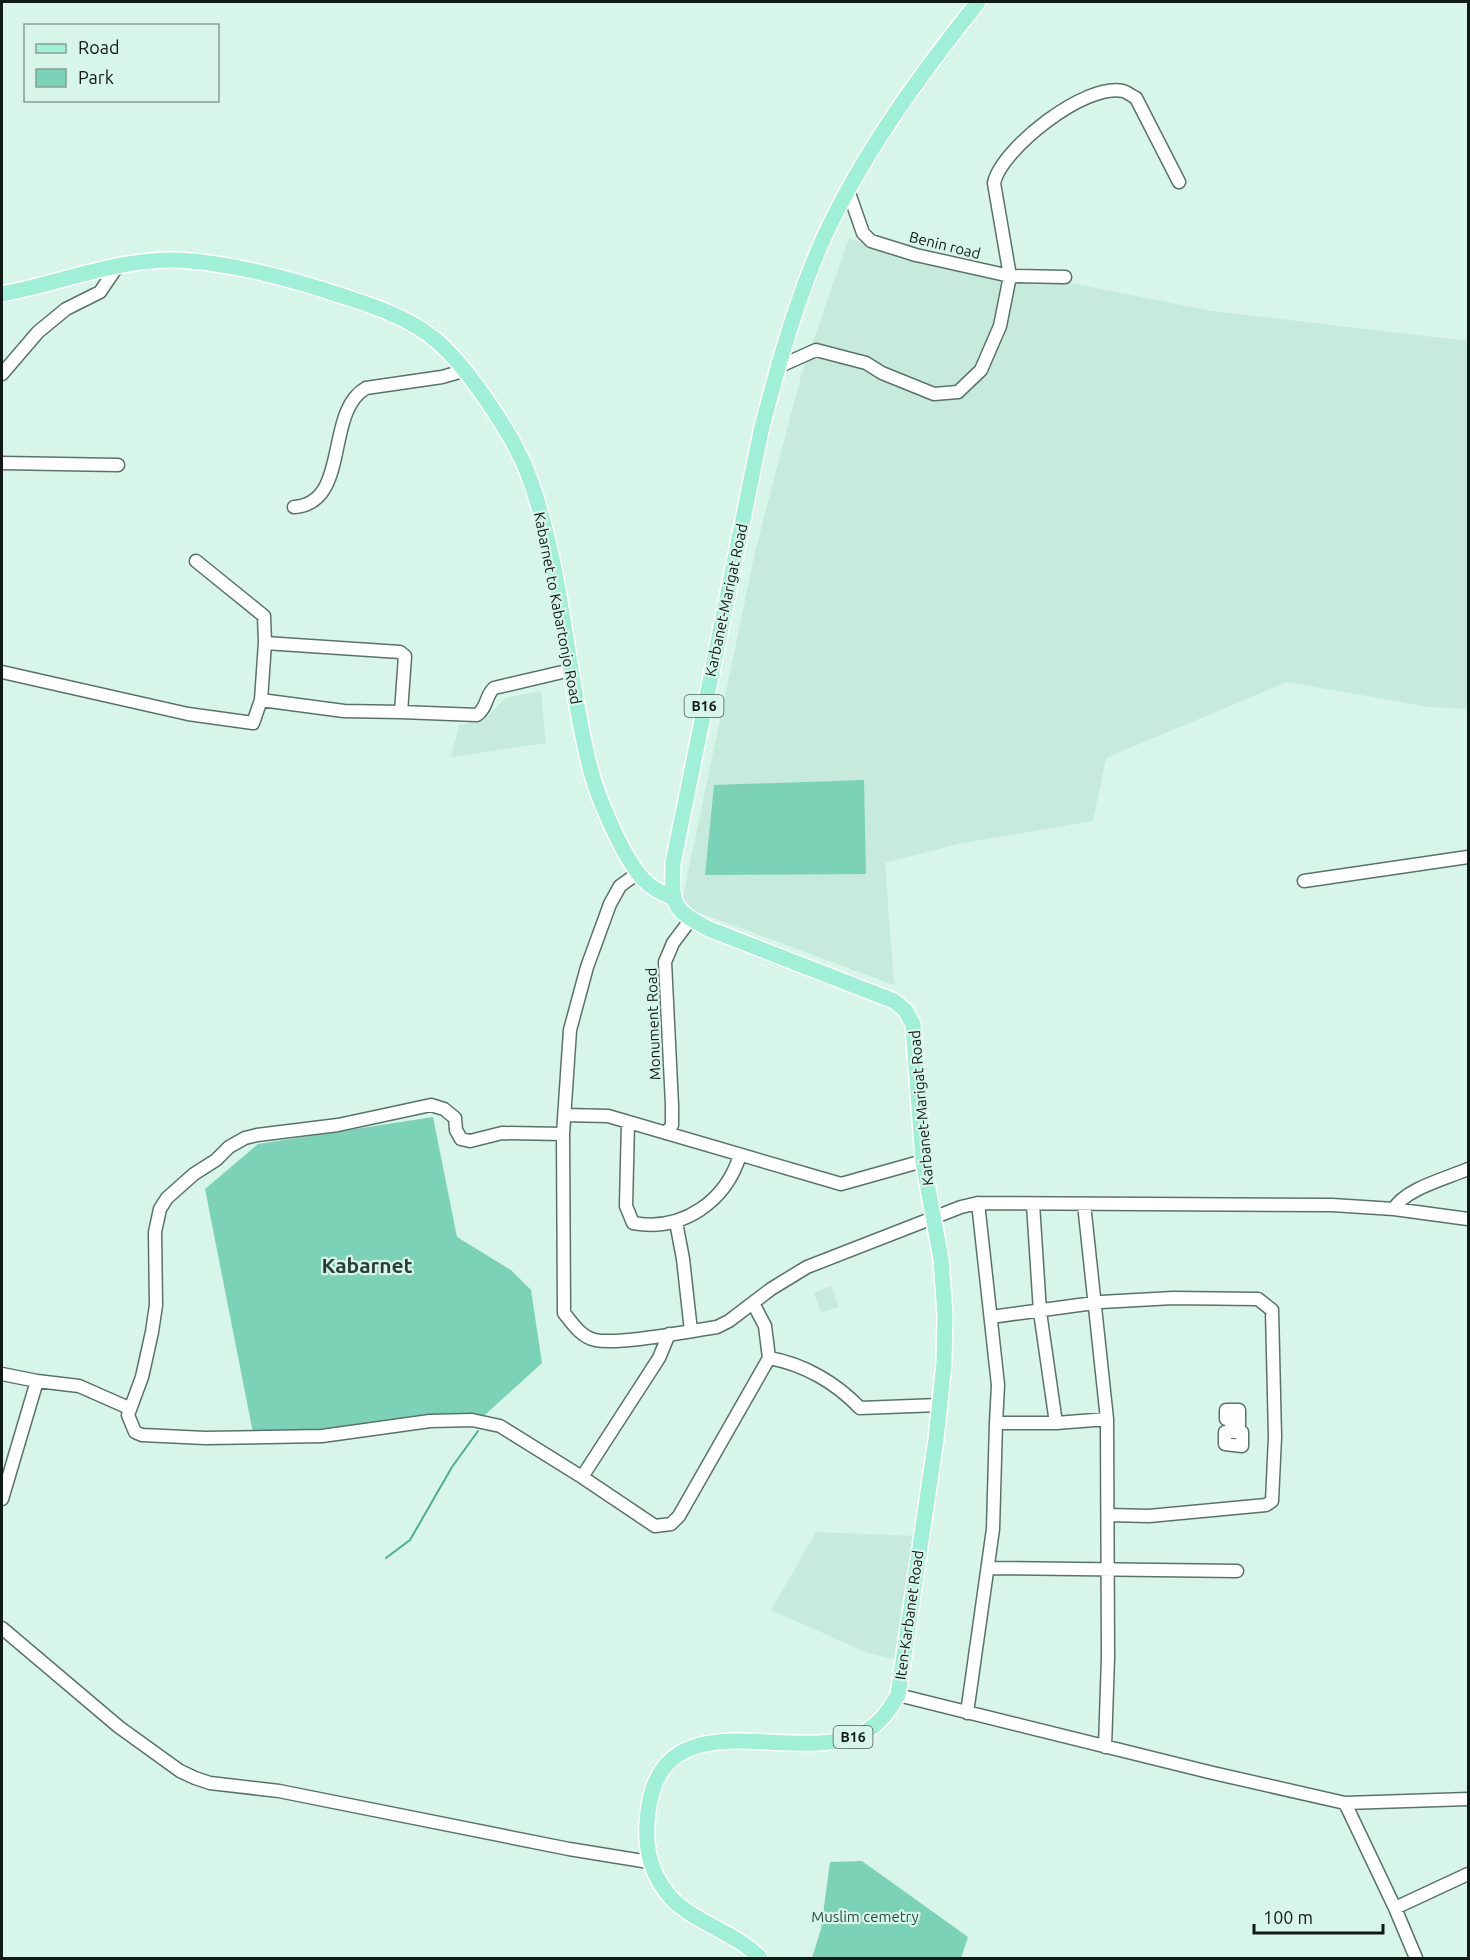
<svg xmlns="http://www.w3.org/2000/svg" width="1470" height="1960" viewBox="0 0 1470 1960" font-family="Ubuntu,sans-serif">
<rect width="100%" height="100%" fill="#d8f5ea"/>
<path fill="#c6ebdd" d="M849,238L895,255L927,264L960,268L992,280L1065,282L1212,311L1468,341V709L1429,707L1287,682L1106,758L1093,821L962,843L885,863L894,985L681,906L756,548L801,376Z
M541,691L546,743L451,757L459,725L467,724L468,720L485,719L505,698Z
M831,1286L839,1307L821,1313L814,1293Z
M816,1532L917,1536L900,1661L868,1653L771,1610Z"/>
<path fill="#7cd2b6" d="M864,780L866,874L705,875L714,785Z
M433,1117L457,1237L511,1270L531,1290L542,1363L476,1423L399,1431L254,1438L205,1189L258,1144Z
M862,1861L968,1937L961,1958H812L821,1929L830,1862Z"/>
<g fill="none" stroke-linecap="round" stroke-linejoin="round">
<path stroke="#4daf92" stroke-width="2" d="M386,1558L410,1540L452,1467L478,1431"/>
<g stroke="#5a736a" stroke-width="15">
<path id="minor" d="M849,193L863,233L871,241L916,255L1010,276L1065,277
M778,367L816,350L866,363L882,373L934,394L958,392L981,370L1000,326L1010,276L994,183C1001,149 1086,82 1123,91C1127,92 1132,96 1136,98L1179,182
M2,374L38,332L66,309L100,292L117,267
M2,463L118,465
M294,507C351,503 324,412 366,388L442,377L463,371
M196,561L264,616L265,643
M2,672L188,714L253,723L261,700L344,711L401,712L405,656L400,652L265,643L261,700
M401,712L477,715C488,707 485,696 494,688L571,670
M638,873L620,886L610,904L587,967L570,1030L563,1134L564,1313C572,1323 581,1337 595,1340C620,1345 690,1331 717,1327L729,1321L771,1289L807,1267L961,1207L978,1203L1332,1205L1394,1209L1468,1219
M1304,881L1468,857
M565,1115L608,1116L841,1184L923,1161
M628,1122L626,1206L633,1223C683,1232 726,1201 740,1155
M666,1133L672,1125V1105L665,962L673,943L691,919
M563,1134L502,1133L470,1141L461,1139L456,1130L455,1118L444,1109L431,1105L338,1125L257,1135L245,1138L229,1147L216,1160L194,1174L167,1198L160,1209L155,1232L156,1305L152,1332L142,1377L128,1415L135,1432L142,1435L205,1438L322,1436L430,1421L472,1420L500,1426L582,1477L659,1358L669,1334
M978,1203L998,1385L996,1423H1056L1107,1419
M1033,1204L1040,1312L1056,1423
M1084,1204L1107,1419L1108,1657L1105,1747
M1394,1209C1404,1189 1448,1178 1468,1169
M676,1222L683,1259L691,1331
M991,1317L1101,1302L1173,1298L1258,1299L1272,1310L1275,1437L1272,1501L1266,1505L1149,1516L1109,1515
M769,1358C804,1364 836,1383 860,1408L939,1405
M2,1374L37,1381L2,1499
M37,1381L79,1386L129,1408
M1226,1410H1239V1430H1231V1419H1226Z
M1225,1432H1242V1446L1225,1444Z
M582,1477L655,1526L671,1524L679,1516L769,1358L765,1326L754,1305
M988,1568L1237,1571
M2,1628L119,1727L180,1771L195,1778L210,1783L279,1791L569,1849L649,1862
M898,1695L1213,1773L1345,1803L1468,1799
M967,1713L993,1529L996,1423
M1345,1803L1395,1908L1416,1958
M1395,1908L1468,1874"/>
</g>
<g stroke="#fff" stroke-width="18">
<path id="major" d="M2,294C57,284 114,260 171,260C221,261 276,275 324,290C363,303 405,314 437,341C467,367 511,432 526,469C563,563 565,667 589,764C596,794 623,859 645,881C653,889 661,893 672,897
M760,1958C736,1932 688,1921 667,1893C648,1868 644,1843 648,1812C662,1695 790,1766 861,1734C879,1725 889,1711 898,1695L936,1439L944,1363L945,1315L941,1259L923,1161L913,1024L905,1010L894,1001L709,929C671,909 672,905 673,863L761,431C778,365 797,297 825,235C865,150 920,75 978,2"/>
</g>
<use href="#minor" stroke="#fff" stroke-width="12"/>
<use href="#major" stroke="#a0efd7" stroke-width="15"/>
</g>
<g text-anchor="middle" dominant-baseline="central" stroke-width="4.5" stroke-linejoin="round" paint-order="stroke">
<g fill="#d8f5ea" stroke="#4c5c56" stroke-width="1.5">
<rect x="684.5" y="695" width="39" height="22" rx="4.5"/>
<rect x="833.5" y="1726" width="39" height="22" rx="4.5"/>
</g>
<g font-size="14" font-weight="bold" fill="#101a17">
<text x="704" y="706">B16</text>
<text x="853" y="1737">B16</text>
</g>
<g font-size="15" fill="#101a17" stroke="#d8f5ea">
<text transform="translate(945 245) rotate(14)">Benin road</text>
<text transform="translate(726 600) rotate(-78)">Karbanet-Marigat Road</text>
<text transform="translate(558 608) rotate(79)">Kabarnet to Kabartonjo Road</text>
<text transform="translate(653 1024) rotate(-92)">Monument Road</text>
<text transform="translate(921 1108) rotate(-95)">Karbanet-Marigat Road</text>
<text transform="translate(909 1615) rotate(-82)">Iten-Karbanet Road</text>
</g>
<g font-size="15" fill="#234e41" stroke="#d8f5ea">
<text x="865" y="1916">Muslim cemetry</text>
</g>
<g font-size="21" font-weight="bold" fill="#283f37" stroke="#d8f5ea">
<text x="367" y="1265">Kabarnet</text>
</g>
</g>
<rect width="1470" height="1960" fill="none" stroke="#101a17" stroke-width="6"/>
<rect x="24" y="24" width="195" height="78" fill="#d8f5ea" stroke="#889d96" stroke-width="1.5"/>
<rect x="36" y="44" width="30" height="9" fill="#a0efd7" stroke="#889d96" stroke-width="1.5"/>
<text x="78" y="54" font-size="18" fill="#101a17">Road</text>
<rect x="36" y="69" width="30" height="18" fill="#7cd2b6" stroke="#889d96" stroke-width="1.5"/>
<text x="78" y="84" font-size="18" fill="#101a17">Park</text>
<path d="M1254 1924v9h129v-9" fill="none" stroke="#101a17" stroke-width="3"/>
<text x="1263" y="1924" font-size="18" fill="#101a17" stroke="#d8f5ea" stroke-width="4.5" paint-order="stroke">100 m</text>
</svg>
